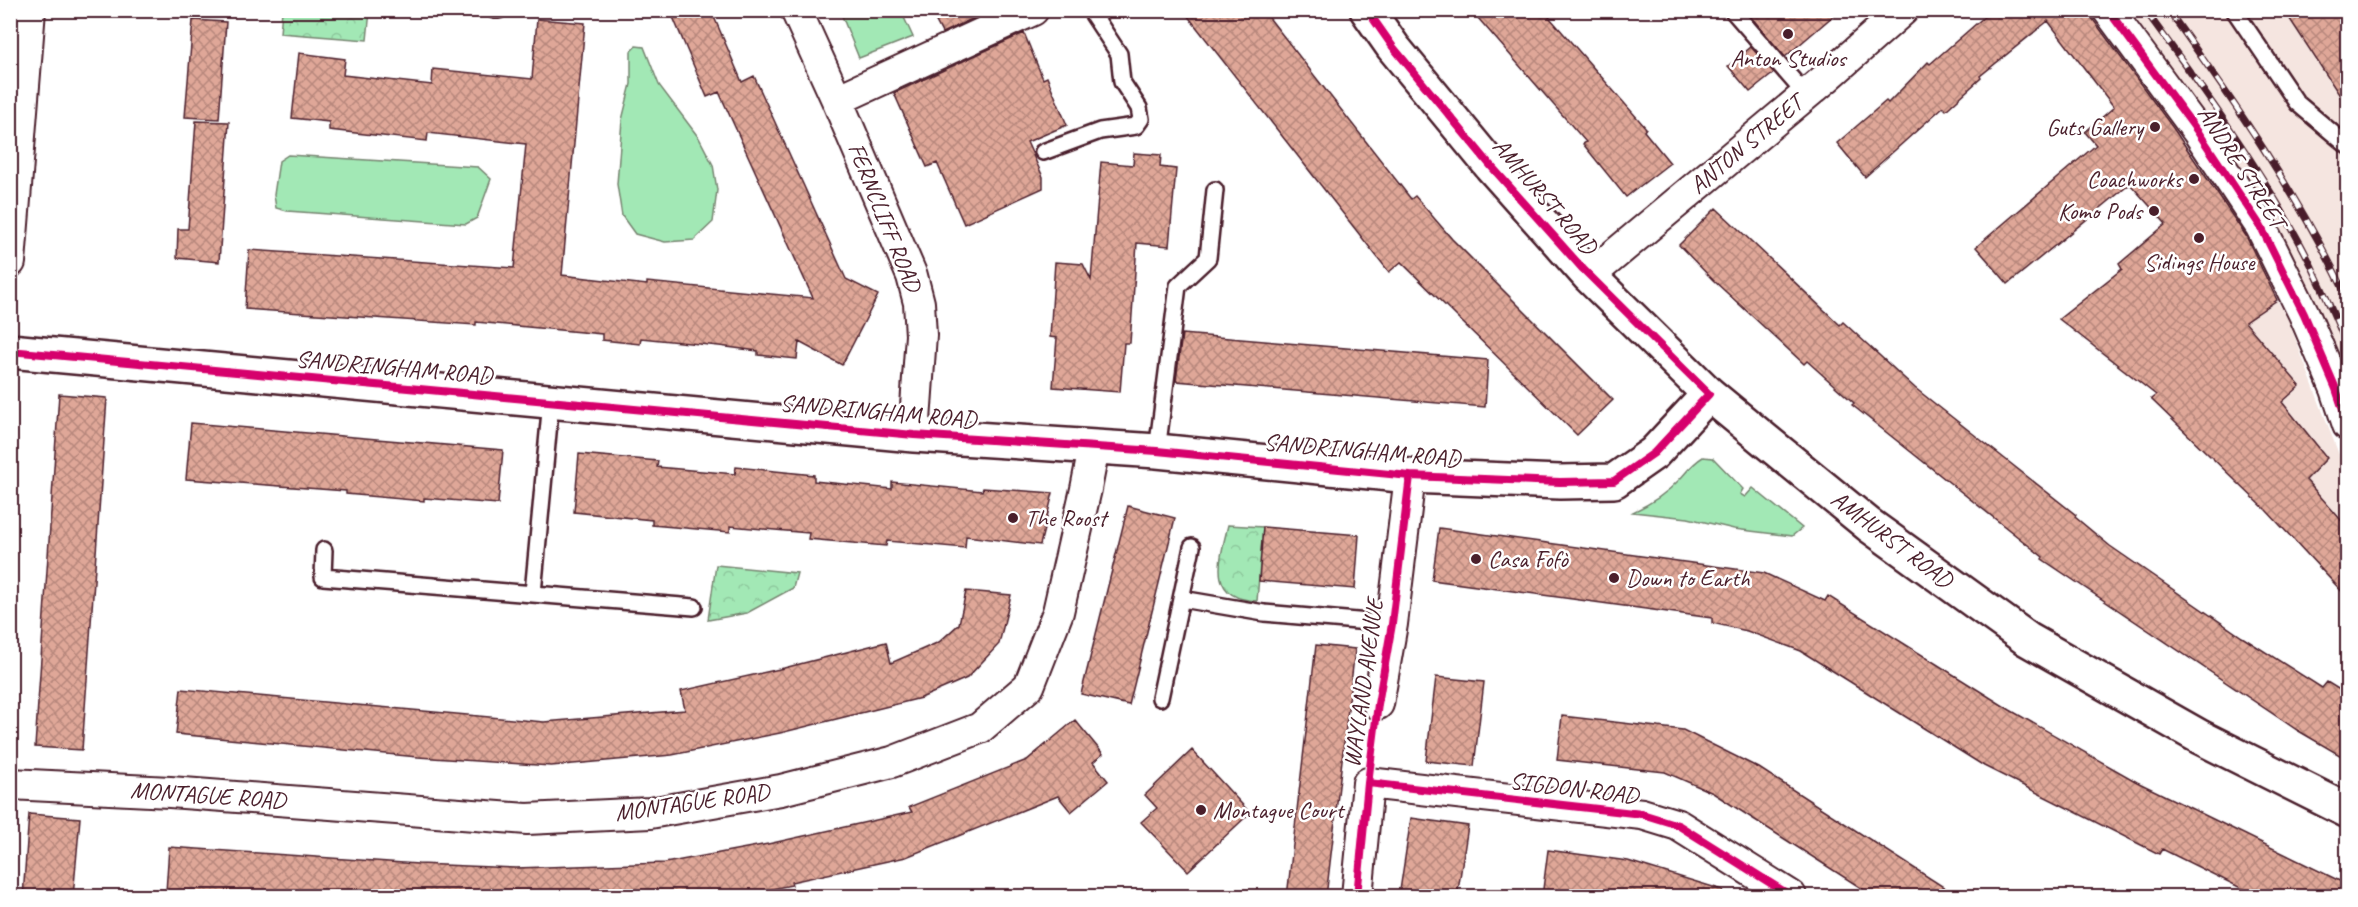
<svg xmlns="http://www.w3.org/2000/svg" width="2358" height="907" viewBox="0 0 2358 907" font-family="Caveat,sans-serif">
<defs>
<pattern id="forest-crowns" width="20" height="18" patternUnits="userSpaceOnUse" patternTransform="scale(1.5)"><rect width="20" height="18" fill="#a2e8b5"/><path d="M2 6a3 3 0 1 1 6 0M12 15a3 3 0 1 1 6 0" fill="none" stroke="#8dc79c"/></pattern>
<pattern id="building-cross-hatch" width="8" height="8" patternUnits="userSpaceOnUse" patternTransform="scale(1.5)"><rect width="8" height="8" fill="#dfa798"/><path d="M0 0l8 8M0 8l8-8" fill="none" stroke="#b7877c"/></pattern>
</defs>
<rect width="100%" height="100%" fill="#fff"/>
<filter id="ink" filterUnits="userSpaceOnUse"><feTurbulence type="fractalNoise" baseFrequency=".0167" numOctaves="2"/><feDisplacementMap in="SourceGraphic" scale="12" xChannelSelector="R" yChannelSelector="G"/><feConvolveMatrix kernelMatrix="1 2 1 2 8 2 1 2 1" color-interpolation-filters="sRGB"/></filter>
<g filter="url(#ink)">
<path fill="#f5e5e0" d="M2130,11H2347V380L2270,213L2238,161Z
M2277,300L2289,322L2347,476V593L2343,594L2266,510L2151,399L2240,325Z"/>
<path fill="#a2e8b5" stroke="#768470" stroke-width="1.5" d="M840,11H901L913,37L859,58Z
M636,46L644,47L659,85L699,138L713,165L717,190L713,222L694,240L665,242L635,234L622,216L617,184L622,120L631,84V51Z
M288,155L478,167L491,179L477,218L466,224L287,211L276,208L274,195L279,161Z
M1703,457L1713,458L1743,489L1740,494L1745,497L1753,488L1802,528L1792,536L1734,529L1688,518L1633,512C1650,504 1666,494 1679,480C1687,471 1693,463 1703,457Z"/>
<path fill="url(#forest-crowns)" stroke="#768470" stroke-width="1.5" d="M282,11H370L367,40L280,33Z
M1228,525L1263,527L1257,601C1206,599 1220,559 1228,525Z
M716,565L797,573L793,588L747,613L708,620Z"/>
<path fill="url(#building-cross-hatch)" stroke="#4a1f2b" stroke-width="1.5" d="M670,10H711L742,82L754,76L846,279L878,295L842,365L799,342L797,359L758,355V351L719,346L641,338L640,344L602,340V334L476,322V325L245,309L249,250L514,268L526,144L428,133L427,141L329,130V122L292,118L299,53L345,59L343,75L432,85L433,69L532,79L537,19L585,23L562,275L647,285V282L813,298L719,92L707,97Z
M930,10H991L942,33Z
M1183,10H1263L1411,199L1415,196L1452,239L1613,400L1577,435L1401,262L1389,272Z
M1471,10H1543L1646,128L1644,131L1670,163L1626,197L1583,144L1586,142Z
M1745,10H1840L1785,57Z
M1992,10H2086L2173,128L2246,236L2277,300L2245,322L2300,386L2282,402L2327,458L2306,480L2348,528V598L2266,510L2151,399L2156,395L2059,319L2122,269L2119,264L2166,224L2130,184L2008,284L1976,247L2096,145L2085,132L2114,107L2048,21L1980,76L1981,78L1946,110L1943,107L1865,177L1837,143L1886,101L1888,103L1928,62L1930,64Z
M2284,10H2348V108Z
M193,20L226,22L219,119L185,117Z
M1024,33L1043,79L1047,77L1067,125L1027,142L1043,177V188L964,224L937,163L927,167L894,93Z
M1751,47L1774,73L1750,92L1728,66Z
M196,121L229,122L219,262L177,258L178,229H188Z
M1134,153L1161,155L1160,167L1176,169L1169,246L1137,243L1130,343H1124L1120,392L1053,387L1057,338L1050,337L1055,262L1083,264L1091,280L1101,162L1133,165Z
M1716,208L1840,325L1843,322L1915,388L2076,515L2075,517L2110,546L2242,637L2322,688L2327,682L2348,695V760L2297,730L2042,559L2043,557L1852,405L1854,403L1807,361L1804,364L1713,280L1679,245Z
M1182,334L1488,360L1485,407L1176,381Z
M59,394L107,398L82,750L35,747Z
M191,423L503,450L498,504L424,498V501L346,494V491L186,479Z
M579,454L658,461L657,467L735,474L736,467L814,475V481L892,489V482L982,491L983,488L1053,493L1040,545L966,536L965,548L887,541L886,546L808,539L809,533L730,526V532L652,525V520L574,512Z
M1128,506L1175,518L1129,705L1081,694Z
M1263,527L1359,535L1355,589L1259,581Z
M1439,528L1764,573L1825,601L1828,596L2010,710L2137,782L2348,885V897H2259L2162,849L2159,854L1984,766L1801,651L1747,631L1712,623V618L1432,580Z
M966,591L1011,595L999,644L967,678L921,698L780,733L672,755L551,766L418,757L176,734L181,689L544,722L685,710L681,691L784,668L886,642L891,663L939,642L959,624Z
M1316,645L1355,649L1326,897H1287Z
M1436,677L1484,682L1474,766L1426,761Z
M1562,716L1683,730L1759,768L1959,897H1875L1713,793L1665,772L1557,760Z
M1075,720L1103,754L1093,762L1108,781L1071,812L1058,796L906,857L791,882L792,885L730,897H231L166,892L169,847L418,864L516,868L665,863L768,844L912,812L909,807L1027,760Z
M1192,750L1250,813L1188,871L1141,822L1157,808L1145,795Z
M29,814L80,818L73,897H23Z
M1411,818L1468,826L1457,897H1399Z
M1548,850L1628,861L1723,890L1722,897H1542Z"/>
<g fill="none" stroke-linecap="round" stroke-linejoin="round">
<g stroke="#4a1f2b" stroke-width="20">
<path id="service" d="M494,10H499
M1732,10L1806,95
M2234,10L2297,103L2348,146
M1043,152L1100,131L1136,126L1141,119L1139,108L1122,82L1119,54L1090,10
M1157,451L1178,286L1208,258L1215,190
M324,550L323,577L694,607
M533,593L551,401
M1182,599L1264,613L1392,624
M1160,698L1192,547"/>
</g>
<g stroke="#4a1f2b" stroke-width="34">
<path id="minor" d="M796,10L837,100L912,276L919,303L921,335L914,435
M2108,10L2198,132L2261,227L2304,314L2336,389L2348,425
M837,100L1033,10
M10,262L30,10
M1589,276L1826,78L1903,10
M1378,704L1392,624L1410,476
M10,784L170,792L527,819L650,813L781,790L892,762L980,728L1029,686L1058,612L1086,489L1094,448
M1357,896L1368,783L1642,814L1678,825L1791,896"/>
</g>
<g stroke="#4a1f2b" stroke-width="38">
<path id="tertiary" d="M1367,10L1393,47L1491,166L1589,276L1709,394L1766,441L1869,525L2027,639L2200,737L2348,811
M10,351L914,435L1157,451L1410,476L1560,482L1614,481L1654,453L1709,394"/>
</g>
<use href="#service" stroke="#fff" stroke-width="15"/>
<use href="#minor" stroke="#fff" stroke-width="30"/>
<use href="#tertiary" stroke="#fff" stroke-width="33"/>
<g stroke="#4a1f2b" stroke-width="7">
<path id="rail" d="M2145,10C2200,85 2256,161 2300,243C2318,276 2332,312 2348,347
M2168,10C2235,103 2299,196 2348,299"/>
</g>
<use href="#rail" stroke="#fff" stroke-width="4.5" stroke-dasharray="14" stroke-linecap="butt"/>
<g stroke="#fff" stroke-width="11">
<path id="cycleway" d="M2108,10L2198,132L2261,227L2304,314L2336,389L2348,425
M10,351L914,435L1157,451L1410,476L1560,482L1614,481L1654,453L1709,394L1583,269L1491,166L1393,47L1367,10
M1368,783L1642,814L1678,825L1791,896
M1357,896L1368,783L1378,704L1392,624L1410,476"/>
</g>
<use href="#cycleway" stroke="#d6006c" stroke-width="8"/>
</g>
</g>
<g fill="#4a1f2b" stroke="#fff" stroke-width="2">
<circle cx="1788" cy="34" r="6"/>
<circle cx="2155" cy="127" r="6"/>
<circle cx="2194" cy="179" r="6"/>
<circle cx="2154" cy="211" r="6"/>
<circle cx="2199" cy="238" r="6"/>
<circle cx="1013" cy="518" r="6"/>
<circle cx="1476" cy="559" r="6"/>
<circle cx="1614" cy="578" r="6"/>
<circle cx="1201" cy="810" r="6"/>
</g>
<g text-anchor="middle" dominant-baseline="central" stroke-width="5" stroke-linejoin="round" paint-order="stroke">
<g font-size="24" fill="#4a1f2b" stroke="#fff" text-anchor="start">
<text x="1788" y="58" text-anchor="middle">Anton Studios</text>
<text x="2143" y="127" text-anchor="end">Guts Gallery</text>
<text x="2182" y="179" text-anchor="end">Coachworks</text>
<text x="2142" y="211" text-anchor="end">Komo Pods</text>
<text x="2199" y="262" text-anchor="middle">Sidings House</text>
<text x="1025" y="518">The Roost</text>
<text x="1488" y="559">Casa Fofò</text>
<text x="1626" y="578">Down to Earth</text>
<text x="1213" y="810">Montague Court</text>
</g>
<g font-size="24" fill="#4a1f2b" stroke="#fff">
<text transform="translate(1746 144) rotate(-40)">ANTON STREET</text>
<text transform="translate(2242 167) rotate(57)">ANDRE STREET</text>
<text transform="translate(1545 196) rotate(49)">AMHURST ROAD</text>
<text transform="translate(885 217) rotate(68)">FERNCLIFF ROAD</text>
<text transform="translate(394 367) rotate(5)">SANDRINGHAM ROAD</text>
<text transform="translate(878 411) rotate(5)">SANDRINGHAM ROAD</text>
<text transform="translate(1362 450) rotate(5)">SANDRINGHAM ROAD</text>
<text transform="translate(1892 539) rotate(37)">AMHURST ROAD</text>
<text transform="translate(1363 683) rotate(-82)">WAYLAND AVENUE</text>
<text transform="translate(1574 788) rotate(7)">SIGDON ROAD</text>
<text transform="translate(208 795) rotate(4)">MONTAGUE ROAD</text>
<text transform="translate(692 802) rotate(-8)">MONTAGUE ROAD</text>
</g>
</g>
<rect width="2358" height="907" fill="none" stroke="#fff" stroke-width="36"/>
<rect x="18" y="18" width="2322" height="871" fill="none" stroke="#4a1f2b" stroke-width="2" filter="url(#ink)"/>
</svg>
